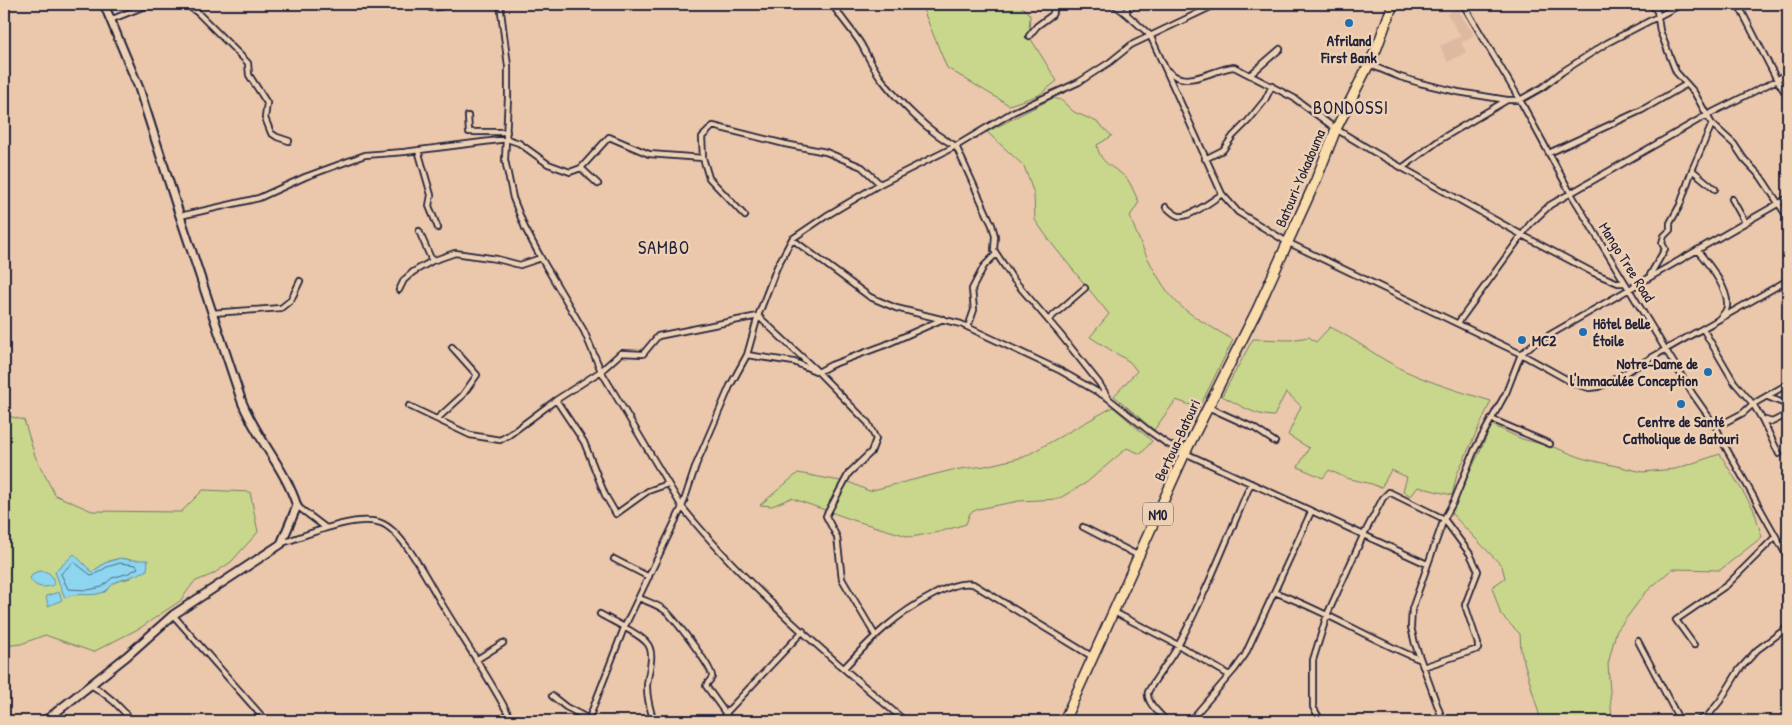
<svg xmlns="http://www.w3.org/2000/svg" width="1792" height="725" viewBox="0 0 1792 725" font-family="'Patrick Hand',sans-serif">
<rect width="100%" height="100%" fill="#ebc7ac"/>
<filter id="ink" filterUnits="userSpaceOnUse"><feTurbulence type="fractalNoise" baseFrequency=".02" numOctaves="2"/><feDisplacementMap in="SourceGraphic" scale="10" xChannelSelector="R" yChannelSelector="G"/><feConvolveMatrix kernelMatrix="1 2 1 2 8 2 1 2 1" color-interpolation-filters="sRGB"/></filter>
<g filter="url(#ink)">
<path fill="#deb8a1" d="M1456,8L1474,35L1461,43L1466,52L1448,62L1440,46L1461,36L1447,14Z"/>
<path fill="#c8d78b" stroke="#757c63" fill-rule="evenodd" d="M917,4H1019L1030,15L1029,36L1057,81L1039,95L1009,105L947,68L922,7Z
M1053,98L1061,100L1074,112L1097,122L1112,136L1097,145C1100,166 1117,167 1128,180C1132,186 1135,195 1139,202L1130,216C1138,240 1156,279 1173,298C1185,314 1216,329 1233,340L1199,408L1176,400L1154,430L1114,396L1137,371L1130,362L1090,337L1109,314L1052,244L1035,220L1034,194L1024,166L987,132Z
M1330,327C1355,339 1377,357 1403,370C1431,383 1461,392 1491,401L1457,474L1452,495L1418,487L1411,496L1403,491L1407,477L1391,470L1381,488L1372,484L1346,478L1329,470L1323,478L1298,467L1309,448L1288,435L1301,406L1286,392L1274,416C1255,416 1238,404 1222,396L1253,339L1290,340L1309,337L1316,342Z
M1113,407L1152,441L1141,454L1127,448L1086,483L1058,499L1019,501L978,509L970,513L966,524L939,532L911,537L856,521L791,498L772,506L760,505L798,473L851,483L869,491L952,470L985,466L1024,457Z
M4,415L24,420L35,456L55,495L92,511L181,512L203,490L250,492L258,532L231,562L213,574L194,582L180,601L140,628L93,652L45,635L21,644L4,646ZM73,555L92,572C106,562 114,556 131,560V578L114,582L105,592L71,594L65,598Z
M1492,425L1522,439L1556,448L1585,459L1643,472L1675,469L1720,454L1754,510L1762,537L1720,570L1672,569L1645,593L1616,632L1608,664L1612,721H1541L1521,651L1520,634L1501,615L1492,587L1505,578L1502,566L1451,513Z
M1788,471V517L1782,494L1786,472Z"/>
<path fill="#8ed5ef" stroke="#638da7" d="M74,554L92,572L105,563L120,558L131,560H148L147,570C137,575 127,578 116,582C111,584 109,590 104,592C91,598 76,591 65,598L55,572Z
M39,571C50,571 53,575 54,585C45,588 35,589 30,578L34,573Z
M59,592L62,600L48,606L46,596Z"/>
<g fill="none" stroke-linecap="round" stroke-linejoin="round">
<path stroke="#4d6a83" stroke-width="1" d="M74,562L92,576L107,567L120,563L136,565L138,568L129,573L112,578L102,587L88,590L68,589L61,574Z"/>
<g stroke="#22223b" stroke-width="8">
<path id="street" d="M186,4L198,13L248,63L249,75L267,103L265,118L271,133L277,137L289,141
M500,4L508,66V98L505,160L513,198L525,228L541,258L584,331L601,371L682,507C746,586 828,656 905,721
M832,4C841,18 852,30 861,44C867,55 873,67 880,77C899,102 929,133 956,146
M1113,4C1127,13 1138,25 1150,35L1222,194L1238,212L1287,242L1521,354L1575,384L1589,388L1598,387L1608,383C1668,347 1728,315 1788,280
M1127,4V13
M1217,4L1131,45L1110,62L1079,82L1013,112L956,146L992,225L995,236L994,250L1013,279L1060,334L1099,383L1109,399L1149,431L1166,443L1185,453L1427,564
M1463,4L1520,100L1570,192L1692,393L1716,427L1725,446L1788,558
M1738,4L1777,80L1788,97
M431,8L460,4
M110,20L150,4
M1029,36L1037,26L1052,15L1057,4
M1368,64L1400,77L1420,83L1458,92L1507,100H1520L1543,87L1562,72L1607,43L1682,4
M1168,71C1187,90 1212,69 1234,67L1294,98L1336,129L1374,152L1522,235L1594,273L1618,283H1625
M1250,75L1280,49
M468,116L469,132H507
M1712,124L1734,144L1744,159L1761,177L1788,218
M418,150L431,195L429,206L438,228
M1549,153L1642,110L1687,84
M1205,159L1223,150L1233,136L1248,121L1265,100L1272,86
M1402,168L1441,139L1507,100
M1692,170L1715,189
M598,184L581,168L609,137L649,154L703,158
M1732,199L1745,222
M1166,207C1170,210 1174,215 1179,216C1190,218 1213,200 1222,194
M180,216L259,198L305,177L365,155L404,152L507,139L519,143L548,164L570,172L581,168
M745,216L709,178L703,158L702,137L713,126L785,144L826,152L862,167L880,184
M419,231L432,261
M792,239L870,297L896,308L961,324L1061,371L1108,398
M1697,250C1707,262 1733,293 1726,310C1725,313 1721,316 1719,319
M1650,275L1665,249L1662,243L1664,236L1670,230V223L1680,205L1692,170L1712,124L1694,92L1676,72L1660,31L1657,11L1651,4
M399,290L404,280L413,272L432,261L455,253L497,259L520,265L541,258
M212,313L281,308L291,300L300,281
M1048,320L1085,288
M1458,323L1530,224L1550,205L1707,115L1777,80L1788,72
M968,327L974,310L972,289L984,266L996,254
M1703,329L1734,382L1753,404L1762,419L1779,454
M747,355L794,362L818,372L831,365L885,345L943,319
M1768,397L1788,405
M556,400L584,442L605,495L616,514L648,491L668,484
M409,406L470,435L500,440L509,435L556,400L601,371L621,353L643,354L658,336L758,316L818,372L868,423L876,439L871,452L849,473L826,516L837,537L842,579L875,635
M1208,407L1254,428L1275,442
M437,419L462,396L477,375L452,347
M1491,419L1550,444
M1762,419L1772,422L1788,414
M1716,427L1743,413L1753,404L1788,384
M297,506L326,528
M1083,527L1139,556
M282,543C307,535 356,514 381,523C403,531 428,581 440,601C464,641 491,680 512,721
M614,559L649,577
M1274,592C1324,610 1369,639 1419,659
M639,598C648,602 659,605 667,612C674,619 714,669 712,677C711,680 707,683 706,686L731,721
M1114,612L1178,645L1229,675
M600,614C612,621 638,633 646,642C657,653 647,674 647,687C647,699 650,710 654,721
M173,615L266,721
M1638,641L1680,721
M1694,645L1676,620L1727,585L1775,537
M476,660L503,643
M844,668C872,638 896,614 933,595C946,588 959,582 973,584L1093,657
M91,685C108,695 120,705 131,721
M552,696L566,707L589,719
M725,714L803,631
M588,721L624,628L682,507L696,465L730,386L747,355L758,316L777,267L792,239L826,216L880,184L956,146
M1166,721C1160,713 1146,703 1148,692C1157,675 1170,661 1179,644C1207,591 1228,537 1251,483
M1190,721L1235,669L1245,655L1311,512
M1321,721L1313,707V660L1327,615L1363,536L1383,498L1389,492L1444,519L1470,554L1478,571L1465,605L1478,644V649L1423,667
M1443,721L1415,644L1411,627L1412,609L1444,519L1454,501L1475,449L1506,393L1521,354L1532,345L1788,198
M1696,721L1707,717L1720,701L1739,670L1757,650L1788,627"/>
</g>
<g stroke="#22223b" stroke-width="11">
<path id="secondary" d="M45,721L127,656L173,615L281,544L297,506C285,468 257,439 242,402L176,204L139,88L104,4"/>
</g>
<g stroke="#22223b" stroke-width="12">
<path id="highway" d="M1064,721L1185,453L1257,310L1316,180L1336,129L1376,50L1393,4"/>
</g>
<use href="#street" stroke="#eed1b4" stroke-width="4.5"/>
<use href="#secondary" stroke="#eed1b4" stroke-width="7"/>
<use href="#highway" stroke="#faddab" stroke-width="9"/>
</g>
</g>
<g fill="#1f6fb2" stroke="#eed1b4" stroke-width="2">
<circle cx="1349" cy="23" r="5"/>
<circle cx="1583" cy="332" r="5"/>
<circle cx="1522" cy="340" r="5"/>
<circle cx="1708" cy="372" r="5"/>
<circle cx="1681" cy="404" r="5"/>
</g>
<g text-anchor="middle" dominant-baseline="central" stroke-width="5" stroke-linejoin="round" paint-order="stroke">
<rect fill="#eed1b4" stroke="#5f565f" stroke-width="1" x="1143" y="502.5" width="30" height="23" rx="4"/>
<g font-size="14" font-weight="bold" fill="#22223b">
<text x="1158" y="514">N10</text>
</g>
<g font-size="15" font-weight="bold" fill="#22223b" stroke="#eed1b4">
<text x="1349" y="40">Afriland<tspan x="1349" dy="17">First Bank</tspan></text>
<text x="1593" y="323" text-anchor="start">Hôtel Belle<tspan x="1593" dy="17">Étoile</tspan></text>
<text x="1532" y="340" text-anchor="start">MC2</text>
<text x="1698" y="363" text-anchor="end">Notre-Dame de<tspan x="1698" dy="17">l'Immaculée Conception</tspan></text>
<text x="1681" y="421">Centre de Santé<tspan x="1681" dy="17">Catholique de Batouri</tspan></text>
</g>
<g font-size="15" fill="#22223b" stroke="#eed1b4">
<text transform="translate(1300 178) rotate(-67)">Batouri-Yokadouma</text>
<text transform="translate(1627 262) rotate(58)">Mango Tree Road</text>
<text transform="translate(1177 440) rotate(-65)">Bertoua-Batouri</text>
</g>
<g font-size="18" letter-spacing="1" fill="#22223b" stroke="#eed1b4">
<text x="1351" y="107">BONDOSSI</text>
<text x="664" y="247">SAMBO</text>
</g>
</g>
<rect width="1792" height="725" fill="none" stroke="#eed1b4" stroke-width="20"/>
<rect x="10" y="10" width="1772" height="705" fill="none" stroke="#22223b" stroke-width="2" filter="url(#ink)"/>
</svg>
